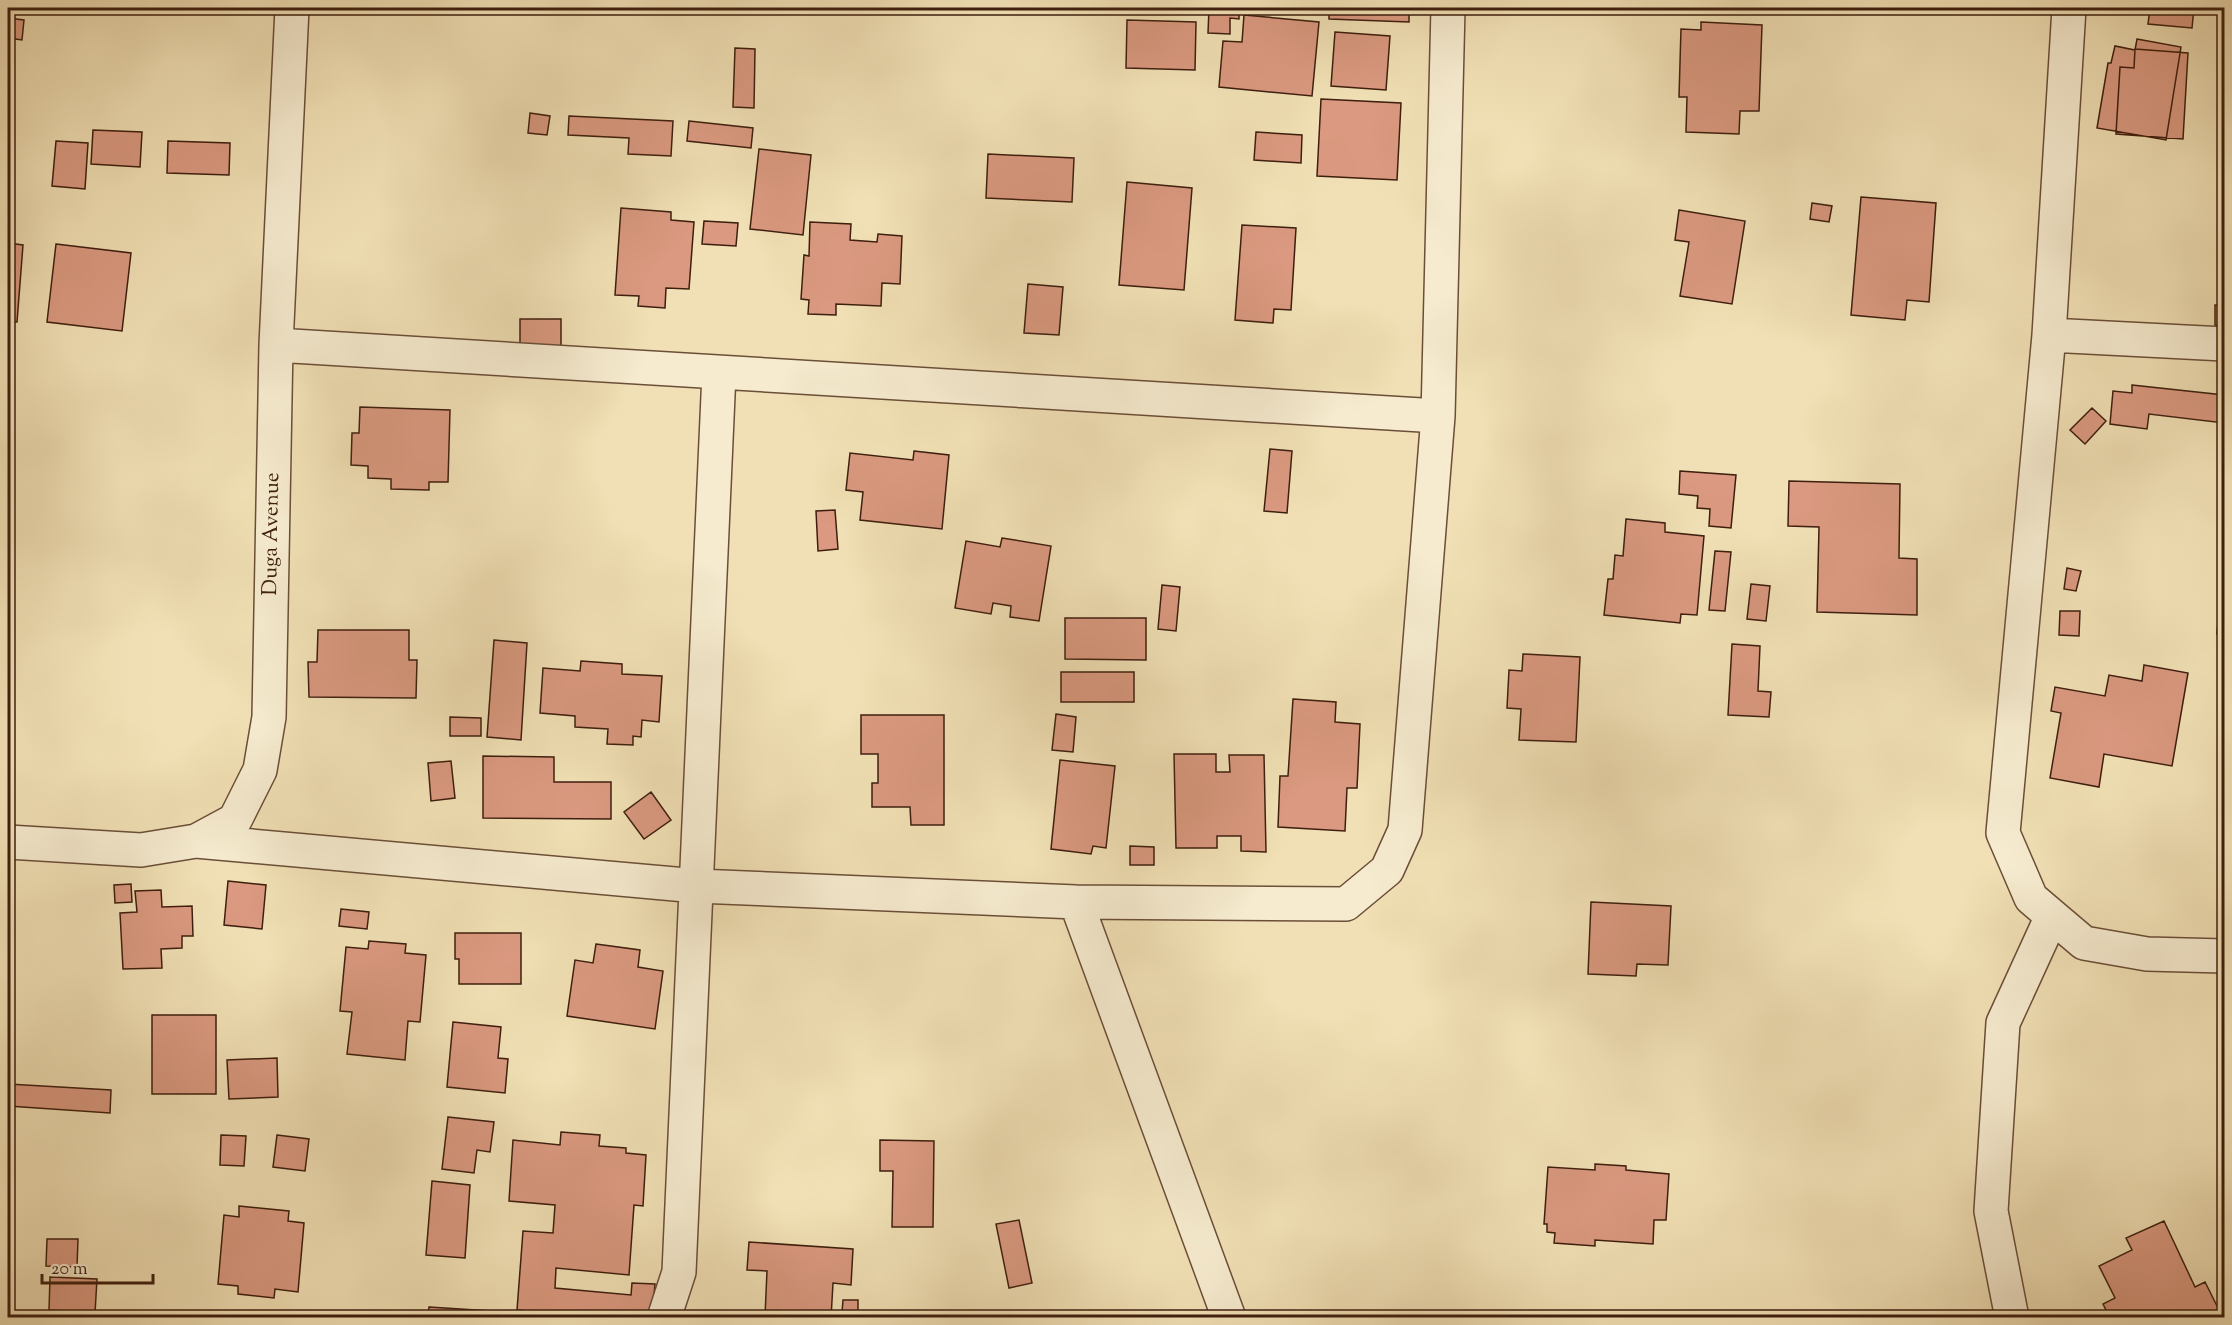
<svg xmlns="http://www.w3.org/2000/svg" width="2232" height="1325" viewBox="0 0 2232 1325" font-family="'Sorts Mill Goudy',serif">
<rect width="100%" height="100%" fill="#f1e0b5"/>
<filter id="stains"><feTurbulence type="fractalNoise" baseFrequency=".00333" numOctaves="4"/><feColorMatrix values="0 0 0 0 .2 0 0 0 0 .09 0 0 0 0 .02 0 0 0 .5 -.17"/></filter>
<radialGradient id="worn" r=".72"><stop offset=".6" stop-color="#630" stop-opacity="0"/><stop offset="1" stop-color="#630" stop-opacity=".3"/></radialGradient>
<path fill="#da9980" stroke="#3e1e0e" stroke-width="1.5" d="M13,8H41L40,12L13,11Z
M1209,8H1239V19L1230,18V34L1208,33Z
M1329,8H1409V22L1329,19Z
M2150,8H2194L2192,28L2148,24Z
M1244,15L1319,22L1312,96L1219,87L1223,41L1242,42Z
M8,18L24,20L22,40L8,38Z
M1127,20L1196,22L1195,70L1126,68Z
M1701,22L1762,25L1759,111H1740L1739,134L1686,132L1687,97H1679L1681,29L1701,30Z
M1335,32L1390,36L1386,90L1331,86Z
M2137,39L2181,47L2166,140L2097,128L2108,63H2111L2115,46L2135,50Z
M735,48L755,49L754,108L733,107Z
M2135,49L2188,53L2183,139L2116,134L2120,67L2134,68Z
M1321,99L1401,103L1397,180L1317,176Z
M530,113L550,116L547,135L528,133Z
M569,116L673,121L671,156L628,154L629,138L568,135Z
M689,121L753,128L751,148L687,141Z
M93,130L142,132L140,167L91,164Z
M1256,132L1302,135L1301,163L1254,160Z
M56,141L88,143L85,189L52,186Z
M168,141L230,143L229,175L167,173Z
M759,149L811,155L803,235L750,229Z
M988,154L1074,158L1072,202L986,198Z
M1127,182L1192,188L1184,290L1119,285Z
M1861,197L1936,203L1929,302L1907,300L1905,320L1851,315Z
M1812,203L1832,206L1829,222L1810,219Z
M621,208L671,212V220L694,222L689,289L666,288L665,308L638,306L639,296L615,295Z
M1679,210L1745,221L1732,304L1680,296L1689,242L1675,240Z
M704,221L738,223L736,246L702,244Z
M810,222L851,224L850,240L877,242L878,234L902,236L900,284L882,283L881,306L836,304V315L808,314L809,300L801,299L804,255L809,256Z
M1242,225L1296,228L1291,310L1274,309L1273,323L1235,320Z
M8,243L23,245L17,322L8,321Z
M56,244L131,253L122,331L47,322Z
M1028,284L1063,287L1059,335L1024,333Z
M2215,305L2224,306V326L2215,325Z
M520,319H561V348H520Z
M2132,385L2224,395V423L2149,414L2147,429L2110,424L2113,391L2132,393Z
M360,407L450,410L448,482H429V490L391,489V479L368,478V466L351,465L352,433H359Z
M2092,408L2106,421L2085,444L2070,430Z
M1270,449L1292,451L1287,513L1264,511Z
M914,451L949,455L942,529L860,520L863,492L846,490L850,453L913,460Z
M1680,471L1736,475L1731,528L1709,526L1710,509L1697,508L1698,496L1679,494Z
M1789,481L1900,484L1899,558L1917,559V615L1817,612L1819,527L1788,526Z
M835,510L838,549L818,551L816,511Z
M1626,519L1665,523V532L1704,536L1697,615L1681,614L1680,623L1604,615L1608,579H1613L1615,555L1623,556Z
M1002,538L1051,546L1039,621L1010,617L1011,606L993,603L991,614L955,608L966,541L1000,547Z
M1715,551L1731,552L1725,611L1709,610Z
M2067,568L2081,571L2076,591L2064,589Z
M2221,583H2224V634H2217Z
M1751,584L1770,586L1766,621L1747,619Z
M1162,585L1180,587L1176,631L1158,629Z
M2060,611H2080L2079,636L2059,635Z
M1065,618H1146V660L1065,659Z
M318,630H409V660H417L416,698L309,697L308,662H317Z
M494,640L527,643L521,740L487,737Z
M1732,644L1760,646L1758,691L1771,692L1769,717L1728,715Z
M1523,654L1580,657L1576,742L1519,740L1521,709L1507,708L1509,670L1522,671Z
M581,661L622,664V674L662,676L659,722L642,720L641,737L633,736V745L607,744L608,729L575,727V716L540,713L543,668L580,671Z
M2144,665L2188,673L2172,766L2104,754L2099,787L2050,778L2061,713L2051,711L2055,687L2105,696L2109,675L2142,681Z
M1061,672H1134V702H1061Z
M1293,699L1336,702L1335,722L1360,724L1357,788H1347L1345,831L1278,827L1280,776H1288Z
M1056,714L1076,717L1073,752L1052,750Z
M861,715H944V825H911L910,807H872V783H878V754H861Z
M450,717L481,718V736H450Z
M1174,754H1216V772H1230L1229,755H1264L1266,852L1241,851V836H1217V848H1176Z
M483,756L554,757V782H611V819L483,818Z
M1060,760L1115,766L1106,848L1093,846L1091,854L1051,849Z
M451,761L455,798L431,801L428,763Z
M651,792L671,820L644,839L624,812Z
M1130,846L1154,847V865H1130Z
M228,881L266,885L262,929L224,925Z
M131,884L132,902L115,903L114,885Z
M161,890L162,907L192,906L193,936H182V948L161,949L162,968L123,969L120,913L137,912L135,891Z
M1591,902L1671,906L1668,965L1637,964L1636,976L1588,974Z
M341,909L369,912L367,929L339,926Z
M455,933H521V984H459V959H455Z
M369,941L406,944L405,953L426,955L420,1022L408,1021L405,1060L347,1054L352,1012L340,1011L346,947L368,949Z
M596,944L640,950L638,967L663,971L655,1029L567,1016L575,960L593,963Z
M152,1015H216V1094H152Z
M453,1022L501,1027L498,1058L508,1059L505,1093L447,1087Z
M277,1058L278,1097L229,1099L227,1060Z
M8,1084L111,1090L110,1113L8,1106Z
M448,1117L494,1122L490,1152L477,1150L474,1173L442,1169Z
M561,1132L600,1135L599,1146L626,1148V1153L646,1155L643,1206L634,1205L629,1275L556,1268L555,1288L631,1295L632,1283L655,1284L652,1318H606L517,1310L523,1231L553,1233L555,1205L509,1201L513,1140L560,1145Z
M221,1135L246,1136L244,1166L220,1165Z
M277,1135L309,1139L305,1171L273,1167Z
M880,1140L934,1141L933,1227H892L893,1171H880Z
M1595,1164L1626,1166V1170L1669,1174L1666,1220H1654L1653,1244L1595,1240V1246L1554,1243L1555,1233L1547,1232V1224H1544L1548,1167L1595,1170Z
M432,1181L470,1185L465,1258L426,1255Z
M239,1206L289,1211L288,1221L304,1223L298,1292L275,1289L274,1298L238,1294V1286L218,1284L224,1215L239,1217Z
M1019,1220L1032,1283L1009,1288L996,1224Z
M2164,1221L2195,1287L2205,1282L2223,1318H2110L2103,1304L2115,1298L2099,1266L2132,1250L2126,1238Z
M47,1239H78L77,1267L46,1266Z
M749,1242L853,1249L851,1285L833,1283L831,1318L765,1316L767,1271L747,1270Z
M50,1277L97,1279L95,1313L49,1310Z
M843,1300H858V1312H842Z
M429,1307L491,1311L490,1318H428Z"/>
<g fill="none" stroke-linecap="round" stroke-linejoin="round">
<g stroke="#6b4e38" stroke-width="36">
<path id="minor" d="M2069,8L2049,335L2003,833L2031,898L2084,943L2147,954L2224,956
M2049,335L2224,344
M276,345L1438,416
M196,841L697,886L1076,902L1346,904L1387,870L1405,830L1438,416L1448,8
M8,842L141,850L196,841L235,820L260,770L269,717L276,345L292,8
M1076,902L1229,1318
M664,1318L679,1272L719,373
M2012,1318L1991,1211L2003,1023L2052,916"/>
</g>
<use href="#minor" stroke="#f6ebcf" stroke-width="33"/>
</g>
<g text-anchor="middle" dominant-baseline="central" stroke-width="4.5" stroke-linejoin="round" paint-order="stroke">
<g font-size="21" fill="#3e1e0e" stroke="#f6ebcf">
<text transform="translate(272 534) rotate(-89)">Duga Avenue</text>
</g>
</g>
<rect width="2232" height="1325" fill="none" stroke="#f1e0b5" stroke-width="30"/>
<rect x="9" y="9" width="2214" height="1307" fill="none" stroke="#3e1e0e" stroke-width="3"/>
<rect x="15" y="15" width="2202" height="1295" fill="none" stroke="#3e1e0e" stroke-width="1.5"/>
<path d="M42 1274v9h111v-9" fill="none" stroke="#3e1e0e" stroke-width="3"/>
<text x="51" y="1274" font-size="18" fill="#3e1e0e" stroke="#f6ebcf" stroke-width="4.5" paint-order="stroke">20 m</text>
<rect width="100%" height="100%" filter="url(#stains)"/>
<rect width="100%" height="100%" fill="url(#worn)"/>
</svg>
